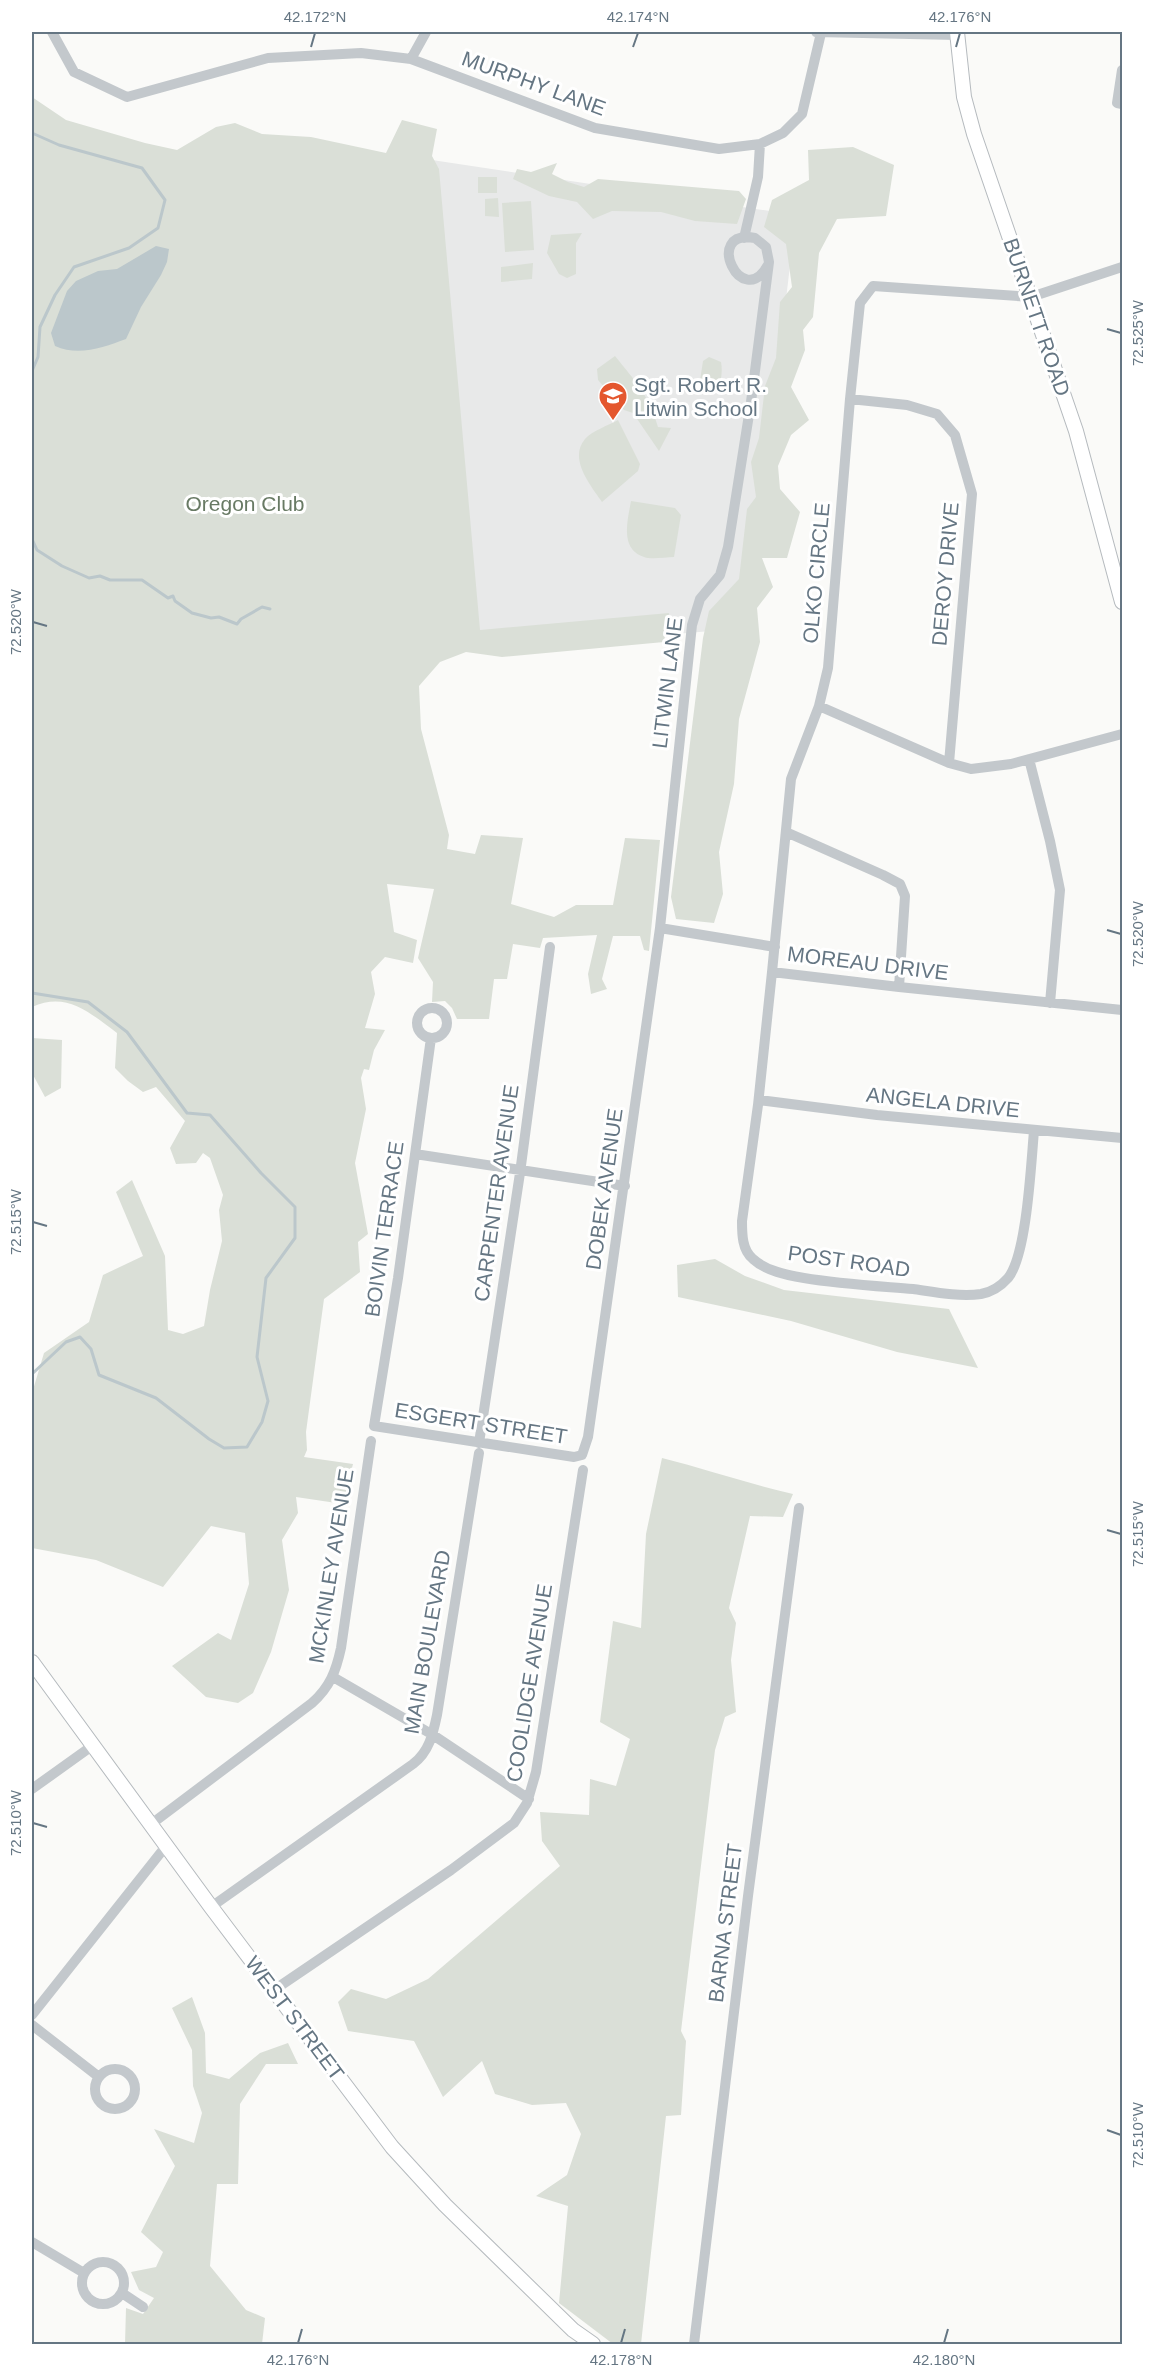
<svg xmlns="http://www.w3.org/2000/svg" width="1154" height="2376" viewBox="0 0 1154 2376" font-family="Helvetica,sans-serif">
<rect width="100%" height="100%" fill="#fafaf8"/>
<path fill="#e8e9e9" d="M432,160L796,215L747,628L472,651Z"/>
<path fill="#dadfd7" d="M32,97L66,120L145,143L177,150L216,127L235,123L262,134L311,137L386,153L402,120L437,129L432,156L439,169L480,630L669,613L664,642L502,657L466,652L440,662L419,686L421,729L449,835L447,849L475,854L481,835L523,838L511,904L554,917L576,905H613L625,838L660,840L649,951L644,950L640,936H613L602,979L607,989L591,994L588,974L597,935L543,938L540,948L513,944L507,979H494L489,1019H457L452,1008L445,1001L432,1002L433,982L418,958L434,889L387,884L394,932L417,940L413,963L385,957L371,972L375,994L365,1028L385,1030L374,1050L369,1070L364,1069L361,1078L366,1109L355,1163L368,1234L358,1242L360,1272L324,1299L306,1432L307,1450L304,1457L353,1464L343,1504L296,1497L298,1513L282,1540L289,1590L271,1652L253,1693L238,1703L206,1697L172,1666L218,1633L231,1640L249,1584L245,1533L211,1526L163,1587L96,1560L32,1548V1393L44,1353L89,1322L103,1275L143,1256L116,1192L132,1180L165,1256L168,1330L183,1334L204,1326L210,1290L222,1241L219,1210L223,1195L210,1158L203,1153L196,1163L176,1164L170,1148L185,1121L156,1087L143,1092L128,1081L115,1068L117,1033C90,1013 67,991 32,1007Z
M853,147L894,165L886,216L837,219L819,253L813,317L803,330L805,350L791,387L809,420L791,435L778,466L780,489L800,512L787,558H762L773,587L757,608L760,642L739,719L734,784L719,852L723,894L714,923L676,919L671,897L703,638L709,611L739,579L747,509L756,497L751,462L759,438L765,386L776,358L780,302L792,287L786,244L764,227L772,200L809,180L808,150Z
M557,163L552,174L568,182L584,187L598,179L739,191L746,199L737,224L695,221L661,212L612,211L593,219L577,202L549,196L513,179L517,169L531,172Z
M478,177H497V193H478Z
M498,198L499,217L485,216V199Z
M531,201L534,250L505,252L502,203Z
M582,233L576,243V274L567,278L559,274L547,253L551,235Z
M533,263L532,279L501,282V267Z
M615,356C635,381 649,395 658,427L671,428L659,451L633,413L624,410L598,380L597,369Z
M709,357L721,362C723,373 721,384 715,393L699,387L703,361Z
M618,420L640,464L638,471L602,502C591,486 568,459 585,439C592,431 609,425 618,420Z
M631,501L675,508L681,515L674,557C665,557 652,560 644,557C619,549 628,519 631,501Z
M32,1038L62,1040L61,1088L45,1097L32,1073Z
M715,1259L745,1276L784,1290L949,1309L978,1368L897,1352L791,1321L678,1297L677,1265Z
M662,1458C706,1469 749,1484 793,1494L783,1517L750,1516L729,1608L736,1623L731,1660L736,1712L725,1717L715,1750L681,2031L686,2041L681,2115L666,2116L641,2344H613L559,2303L568,2206L536,2196L567,2175L581,2134L566,2103L532,2105L495,2094L482,2061L443,2097L414,2041L348,2031L338,2002L351,1989L386,1999L428,1979L560,1866L542,1841L540,1812L589,1815L590,1779L616,1786L630,1739L600,1722L613,1621L641,1628L646,1534Z
M192,1997L205,2033L206,2073L229,2079L260,2053L288,2043L298,2064H266L240,2104L238,2184H217L210,2266L246,2310L265,2318L262,2344H125L126,2308L143,2314L154,2298L139,2290L131,2272L156,2267L163,2252L141,2232L175,2166L154,2129L194,2143L202,2113L193,2086L192,2050L172,2008Z"/>
<path fill="#bbc7cb" d="M156,246L169,249L167,262L161,275L141,307L126,339C104,347 79,357 55,346L51,333L67,291L76,281L98,271L117,269Z"/>
<g fill="none" stroke-linecap="round" stroke-linejoin="round">
<path stroke="#bbc7cb" stroke-width="3" d="M32,133L59,145L142,168L165,200L158,228L129,248L74,267L55,295L40,327L38,357L32,371
M32,539L37,550L62,566L89,578L100,576L110,580H142L168,598L173,596L175,601L192,613L211,618L219,617L237,624L241,619L262,607L270,609
M32,993L88,1002L127,1032L187,1113L210,1115L261,1173L295,1207V1238L266,1278L257,1357L268,1401L262,1422L247,1447L224,1448L209,1439L156,1398L99,1375L91,1349L80,1337L66,1342L32,1374"/>
<g stroke="#b5babe" stroke-width="16">
<path id="major" d="M957,32L964,97L974,134L1076,431L1122,602
M32,1662L211,1907L392,2147L445,2205L573,2330L593,2344"/>
</g>
<path stroke="#c3c8cc" stroke-width="10" d="M52,32L74,72L127,97L268,58L361,53L411,59L595,128L719,149L760,144L783,133L802,114L821,33
M816,32L957,35
M411,59L426,32
M1122,70L1117,103L1122,104
M744,238L758,177L760,144
M768,265C742,313 702,228 755,238L766,247L769,262L751,402L728,547L720,575L700,599L692,625L660,928L775,947
M1122,267L1031,297L873,286L860,303L850,399L828,668L819,706L949,763L971,769L1011,764L1122,734
M850,399L907,405L937,414L955,435L972,494L949,763
M819,706L791,779L772,972L899,987L1122,1010
M1029,759L1050,841L1060,890L1050,1003
M786,832L883,875L900,884L905,896L899,987
M772,972L758,1105L742,1221C742,1234 742,1250 753,1259C766,1271 787,1275 804,1278C840,1284 877,1286 913,1289C934,1292 959,1297 981,1294C992,1292 1001,1286 1008,1278C1027,1255 1031,1163 1034,1131
M417 1023a15 15 0 1 1 30 0a15 15 0 1 1-30 0Z
M431,1038L398,1278L374,1426L574,1457L582,1455L588,1437L660,928
M759,1100L877,1115L1122,1138
M415,1154L625,1186
M479,1443L520,1173L550,947
M333,1677L433,1735L529,1799
M32,1789L92,1746
M150,1825L312,1703C330,1687 336,1671 341,1648L371,1441
M211,1907L413,1764C429,1752 433,1734 437,1715L479,1453
M274,1990L451,1870L514,1823L527,1803L536,1772L583,1470
M32,2015L166,1846
M32,2025L99,2077
M95 2089a20 20 0 1 1 40 0a20 20 0 1 1-40 0Z
M32,2242L84,2273
M82 2283a21 21 0 1 1 42 0a21 21 0 1 1-42 0Z
M122,2293L143,2307
M694,2344L748,1896L799,1508"/>
<use href="#major" stroke="#fff" stroke-width="14"/>
</g>
<path fill="none" stroke="#657683" stroke-width="2" d="M311,47L315,33M633,47L638,33M956,47L960,33M1107,329L1121,333M33,622L47,626M1107,930L1121,934M33,1222L47,1226M1107,1530L1121,1534M33,1823L47,1827M1107,2130L1121,2135M298,2343L302,2329M621,2343L625,2329M944,2343L948,2329"/>
<defs>
<g id="school-pin" transform="scale(1.5)"><path d="M0 17L-7.5 6A9.5 9.5 0 1 1 7.5 6Z" fill="#e4572e" stroke="#fff"/><path d="M0-5L7-2L0 1L-7-2ZM-4 1L0 2.5L4 1V4Q0 6-4 4Z" fill="#fff"/></g>
</defs>
<g fill-rule="evenodd">
<use href="#school-pin" x="613" y="396"/>
</g>
<g text-anchor="middle" dominant-baseline="central" stroke-width="6" stroke-linejoin="round" paint-order="stroke">
<g font-size="21" fill="#657683" stroke="#fff">
<text transform="translate(534 83) rotate(20)">MURPHY LANE</text>
<text transform="translate(1037 317) rotate(71)">BURNETT ROAD</text>
<text transform="translate(816 573) rotate(-85)">OLKO CIRCLE</text>
<text transform="translate(945 574) rotate(-85)">DEROY DRIVE</text>
<text transform="translate(667 683) rotate(-83)">LITWIN LANE</text>
<text transform="translate(868 963) rotate(7)">MOREAU DRIVE</text>
<text transform="translate(943 1102) rotate(6)">ANGELA DRIVE</text>
<text transform="translate(604 1189) rotate(-82)">DOBEK AVENUE</text>
<text transform="translate(496 1193) rotate(-82)">CARPENTER AVENUE</text>
<text transform="translate(384 1229) rotate(-82)">BOIVIN TERRACE</text>
<text transform="translate(849 1261) rotate(8)">POST ROAD</text>
<text transform="translate(481 1423) rotate(9)">ESGERT STREET</text>
<text transform="translate(331 1566) rotate(-81)">MCKINLEY AVENUE</text>
<text transform="translate(427 1642) rotate(-80)">MAIN BOULEVARD</text>
<text transform="translate(529 1683) rotate(-81)">COOLIDGE AVENUE</text>
<text transform="translate(725 1923) rotate(-83)">BARNA STREET</text>
<text transform="translate(295 2018) rotate(53)">WEST STREET</text>
</g>
<g font-size="21" fill="#657683" stroke="#fff" text-anchor="start">
<text x="634" y="384">Sgt. Robert R.<tspan x="634" dy="24">Litwin School</tspan></text>
</g>
<g font-size="21" fill="#687a64" stroke="#fff">
<text x="245" y="503">Oregon Club</text>
</g>
</g>
<rect width="1154" height="2376" fill="none" stroke="#ffffff" stroke-width="66"/>
<rect x="33" y="33" width="1088" height="2310" fill="none" stroke="#657683" stroke-width="2"/>
<g font-size="15" text-anchor="middle" fill="#657683">
<text x="315" y="22">42.172°N</text>
<text x="638" y="22">42.174°N</text>
<text x="960" y="22">42.176°N</text>
<text transform="translate(1138 333) rotate(-90)" y="5">72.525°W</text>
<text transform="translate(16 622) rotate(-90)" y="5">72.520°W</text>
<text transform="translate(1138 934) rotate(-90)" y="5">72.520°W</text>
<text transform="translate(16 1222) rotate(-90)" y="5">72.515°W</text>
<text transform="translate(1138 1534) rotate(-90)" y="5">72.515°W</text>
<text transform="translate(16 1823) rotate(-90)" y="5">72.510°W</text>
<text transform="translate(1138 2135) rotate(-90)" y="5">72.510°W</text>
<text x="298" y="2365">42.176°N</text>
<text x="621" y="2365">42.178°N</text>
<text x="944" y="2365">42.180°N</text>
</g>
</svg>
